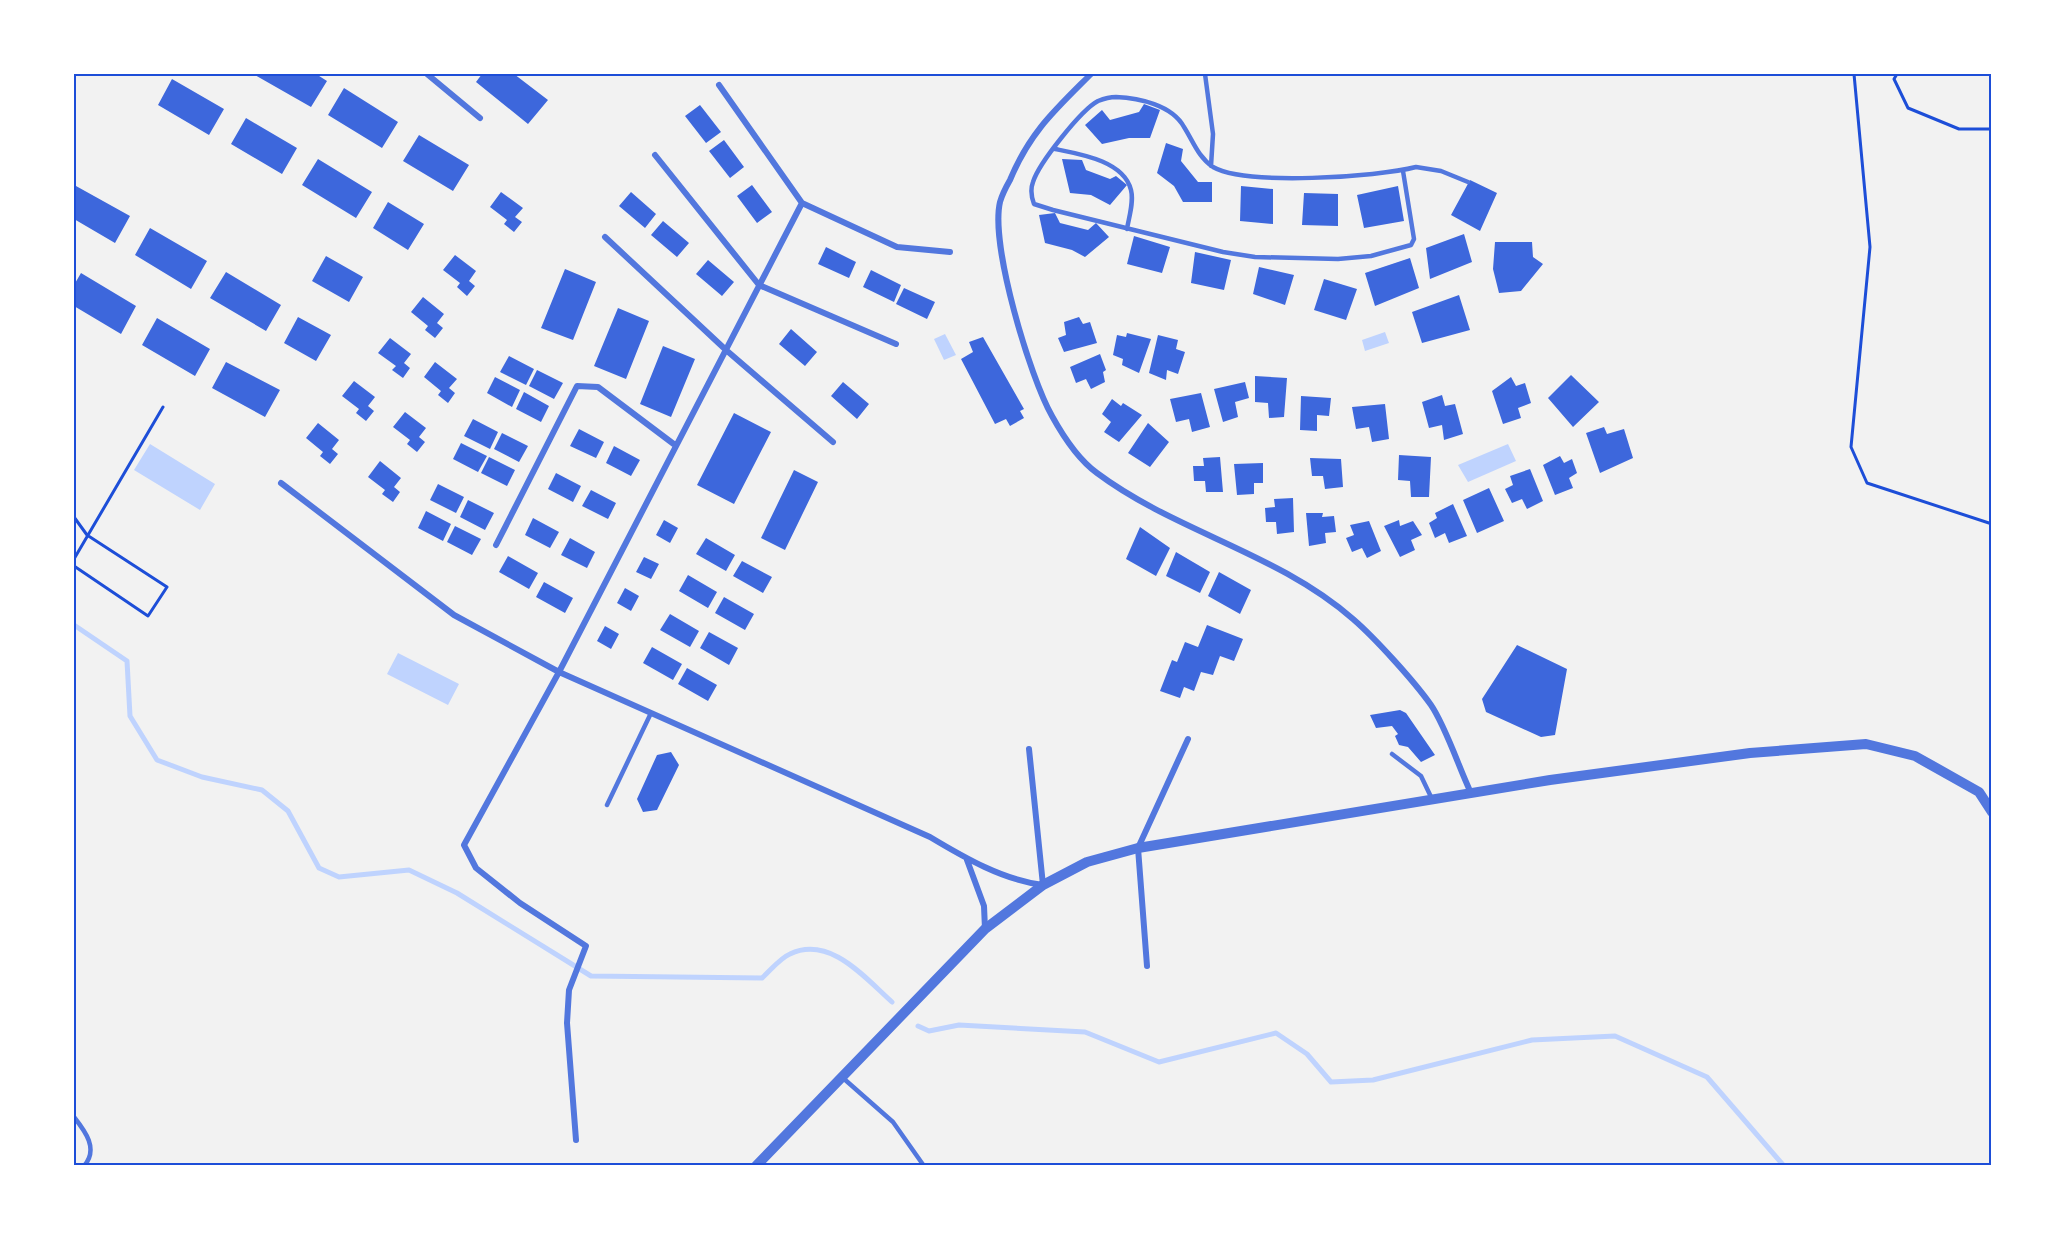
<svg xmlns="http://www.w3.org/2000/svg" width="2065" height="1239" viewBox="0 0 2065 1239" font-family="Cabin,sans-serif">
<rect width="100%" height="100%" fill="#f2f2f2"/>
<path fill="#bfd3fe" d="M1385,332L1389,343L1365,351L1362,340Z
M945,334L956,355L944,360L934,339Z
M150,444L215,484L200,510L134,470Z
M1508,444L1516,461L1468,482L1458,465Z
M398,653L459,684L448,705L387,674Z"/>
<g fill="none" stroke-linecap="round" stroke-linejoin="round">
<path stroke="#bfd3fe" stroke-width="5" d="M74,625L127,661L130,716L157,760L202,777L262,790L288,811L319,868L339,877L409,870L457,893L591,976L762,978C770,971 780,958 790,954C830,935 865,978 892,1002
M918,1026L929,1031L959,1025L1085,1032L1159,1062L1276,1033L1307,1054L1331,1082L1373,1080L1532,1040L1615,1036L1707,1077L1784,1166"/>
</g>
<path fill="#3d67dc" d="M253,74H316L327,81L311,107Z
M482,74H514L548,100L528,124L476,82Z
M172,79L224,109L209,135L158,105Z
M344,88L398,122L382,148L328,115Z
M1144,104L1160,110L1150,138H1129L1102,144L1085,125L1102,110L1110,120L1139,112Z
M700,105L721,132L706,143L685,116Z
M246,118L297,148L282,174L231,144Z
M419,135L469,165L453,191L403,161Z
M724,140L744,167L730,178L709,151Z
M1166,143L1183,149L1181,161L1198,182H1212V202H1183L1174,186L1157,173Z
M318,159L372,192L356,218L302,185Z
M1062,159L1082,160L1086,170L1110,179L1116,176L1127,185L1110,205L1091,195L1070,193Z
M1470,180L1497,193L1480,231L1451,215Z
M752,185L772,212L757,223L737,196Z
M76,186L130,216L115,243L74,219V191Z
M1241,186L1273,189V224L1240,221Z
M1398,186L1404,221L1364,228L1357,195Z
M501,192L523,208L515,217L522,222L514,232L504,224L507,220L490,207Z
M631,192L656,214L645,228L619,206Z
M1304,193L1338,194V226L1302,225Z
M388,202L424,224L408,250L373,228Z
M1055,213L1060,223L1088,230L1096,223L1109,237L1085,257L1072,250L1045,243L1039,215Z
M663,221L689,243L677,257L651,235Z
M150,228L207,261L191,289L135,255Z
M1464,234L1472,262L1430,279L1426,248Z
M1134,236L1170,247L1162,273L1127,264Z
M1495,242H1532L1533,257L1543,264L1521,291L1499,293L1493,269Z
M826,247L856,262L849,278L818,264Z
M1195,252L1231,260L1224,290L1191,283Z
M455,255L476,271L469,281L475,286L467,296L457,287L460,283L443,270Z
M326,256L363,277L349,302L312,281Z
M1410,258L1419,288L1375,306L1365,273Z
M708,260L734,282L722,296L696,274Z
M1259,267L1294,275L1285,305L1253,294Z
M565,269L596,282L573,340L541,328Z
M871,270L901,285L894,302L863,287Z
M226,272L281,305L266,331L210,298Z
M81,273L136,306L121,334L74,306V285Z
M1324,279L1357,289L1346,320L1314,310Z
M904,288L935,302L927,319L896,304Z
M1459,295L1470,330L1422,343L1412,312Z
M423,297L444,314L437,323L443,328L435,338L425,330L428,326L411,312Z
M618,308L649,321L626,379L594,366Z
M298,317L331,335L316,361L284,343Z
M1079,317L1083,324L1090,322L1097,343L1064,352L1058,338L1066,335L1064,322Z
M157,318L210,349L195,376L142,345Z
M791,329L817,352L805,366L779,344Z
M1127,333L1151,339L1139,373L1122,365L1123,359L1113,355L1117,335L1126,337Z
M1158,335L1178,340L1176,349L1185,352L1178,374L1167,370L1166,380L1149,373Z
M983,337L1024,409L1020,411L1024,418L1010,426L1006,419L995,424L961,359L973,352L969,342Z
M390,338L411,354L404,363L410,368L403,378L392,370L396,366L378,353Z
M663,346L695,359L671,417L640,404Z
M1100,354L1106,370L1103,372L1105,382L1091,389L1086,379L1076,383L1070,367Z
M509,356L534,369L526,385L500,372Z
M226,362L280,390L265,417L212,388Z
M435,362L457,379L449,388L455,393L448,403L438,395L441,391L424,377Z
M537,370L563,383L554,399L529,386Z
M1571,375L1599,402L1573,427L1548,398Z
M1255,376L1287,378L1284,417L1269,418L1268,403L1255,402Z
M495,377L520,390L512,407L487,393Z
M1511,377L1516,386L1525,383L1531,403L1518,408L1521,418L1503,424L1492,391Z
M354,381L375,397L368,406L374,411L366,421L356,413L359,409L342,396Z
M843,382L869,404L857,419L831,396Z
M1245,382L1249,398L1235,402L1238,417L1223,422L1214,389Z
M524,392L549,406L541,422L516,409Z
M1201,393L1210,427L1192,432L1189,419L1176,422L1170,399Z
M1442,395L1445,406L1455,404L1463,434L1444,440L1442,425L1429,428L1422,402Z
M1301,396L1331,398L1329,416L1317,415V431L1300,430Z
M1112,399L1121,406L1123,403L1142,415L1119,442L1104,432L1111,422L1102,414Z
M1385,404L1389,439L1372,442L1369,427L1356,429L1352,407Z
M405,412L426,428L419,437L425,442L417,452L407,444L410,440L393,427Z
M734,413L771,432L734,504L697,485Z
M473,419L498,432L490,449L464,436Z
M318,423L339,440L332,449L338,454L330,464L320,456L323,452L306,438Z
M1148,423L1169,442L1150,467L1128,453Z
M1604,427L1607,434L1624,429L1633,458L1600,473L1586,433Z
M579,429L604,442L596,458L570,446Z
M502,433L528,446L519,462L494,449Z
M461,443L487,456L478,472L453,459Z
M614,446L640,460L631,476L606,463Z
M1399,455L1431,457L1429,497H1411L1410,481L1398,480Z
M1560,456L1564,463L1572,459L1577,473L1569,478L1573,488L1555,495L1543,465Z
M489,457L515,470L507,486L481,473Z
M1220,457L1223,492H1206L1205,481H1194L1193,466H1204L1203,458Z
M1310,458L1341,459L1343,487L1325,489L1323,476H1312Z
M380,461L401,478L394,487L400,492L393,502L382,494L385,490L368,477Z
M1263,463V483H1254V494L1237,495L1234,464Z
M1530,469L1543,501L1527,509L1522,499L1512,503L1505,489L1513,485L1510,476Z
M794,470L818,482L785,550L761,538Z
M556,473L581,486L573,502L548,489Z
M438,484L464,497L456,513L430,500Z
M1489,488L1504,521L1477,533L1463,500Z
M591,490L616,503L608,519L582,506Z
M1293,498L1294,532L1277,534L1276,522H1266L1265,508L1275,507L1274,499Z
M468,500L494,513L485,530L460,517Z
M1453,504L1467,536L1449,543L1445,533L1435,538L1429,523L1437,518L1435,513Z
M426,511L451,524L443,541L418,528Z
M1306,513H1323L1322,517L1334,516L1336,532L1325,533L1326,543L1309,546Z
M533,518L559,532L550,548L525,535Z
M664,520L678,528L670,543L656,535Z
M1399,520L1400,526L1413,521L1422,535L1411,540L1415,550L1400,557L1384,526Z
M1369,521L1381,551L1367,558L1362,548L1352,552L1346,538L1354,535L1350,525Z
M455,526L481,539L472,555L447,542Z
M1140,527L1170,548L1156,576L1126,559Z
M570,538L595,552L587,568L561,555Z
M706,538L735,555L726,571L696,554Z
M1176,552L1210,572L1200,593L1166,576Z
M508,556L538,573L529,589L499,572Z
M644,557L659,564L651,579L636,572Z
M742,561L772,577L763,593L733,576Z
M1219,572L1251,590L1240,614L1208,596Z
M688,575L717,592L708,608L679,591Z
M544,582L573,598L565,613L536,597Z
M625,588L639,596L631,611L617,603Z
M724,597L754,614L745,630L715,613Z
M670,614L699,631L690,647L660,630Z
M1207,625L1243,639L1234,661L1220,656L1213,675L1201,672L1194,691L1184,687L1180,698L1160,691L1172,660L1177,662L1185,642L1198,647Z
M605,626L619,634L611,649L597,641Z
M709,632L738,648L729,665L700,648Z
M1517,645L1567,669L1555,735L1541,737L1486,712L1482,699Z
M652,647L682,664L673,680L643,663Z
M687,668L717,685L708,701L678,684Z
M1400,710L1406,713L1435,755L1421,762L1408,747L1399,745L1395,736L1398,734L1392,726L1376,728L1370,715Z
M671,752L679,765L657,810L643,812L637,799L657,755Z"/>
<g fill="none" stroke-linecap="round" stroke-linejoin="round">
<path stroke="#1d4ed8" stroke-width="3" d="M1854,74L1870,247L1851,447L1867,483L1992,524
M1897,74L1894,79L1908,108L1959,129H1992
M74,517L87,535L167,587L148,616L74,566
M74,559L163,407"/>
<path stroke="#5277de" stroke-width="4.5" d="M1205,74L1213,134L1211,166
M1055,149C1080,154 1124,161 1131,190C1134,202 1129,217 1127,229
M1403,171L1414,239L1411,245L1371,256L1338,259L1255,257L1223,252L1053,210L1034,204C1031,196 1030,190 1033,182C1039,163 1081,110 1098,101C1103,99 1111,97 1116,97C1139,98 1172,105 1184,127C1193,141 1198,157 1213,167C1246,186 1377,177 1416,167L1441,171L1468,182
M1392,754L1421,776L1432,799
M607,805L651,713
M843,1078L893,1122L924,1166
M74,1117C85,1131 99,1149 84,1166
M924,1165L936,1166"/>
<path stroke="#5277de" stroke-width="6" d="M427,74L480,118
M1091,74C1055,110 1030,132 1010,180C1006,187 1002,195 1000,202C990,245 1030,377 1052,416C1063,436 1079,460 1097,473C1176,532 1278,553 1353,619C1375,638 1414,681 1431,705C1446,727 1459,768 1471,793
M719,85L802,203L897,247L950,252
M655,155L759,285L896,344
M605,237L726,350L833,442
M281,483L454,615L559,672L930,837C965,858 1003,880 1043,885L1029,749
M496,545L577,386L598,387L675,445
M967,860L984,906L985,929
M1147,966L1138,848L1188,739
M576,1140L567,1023L569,990L586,946L520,903L476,868L464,845L559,672L802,203"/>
<path stroke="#5277de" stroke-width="10" d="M756,1166L985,929L1043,885L1087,862L1138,848L1550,780L1750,753L1866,744L1915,756L1979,792L1992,812"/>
</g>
<rect width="2065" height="1239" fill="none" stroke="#ffffff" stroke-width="150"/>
<rect x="75" y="75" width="1915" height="1089" fill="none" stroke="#1d4ed8" stroke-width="2"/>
</svg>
